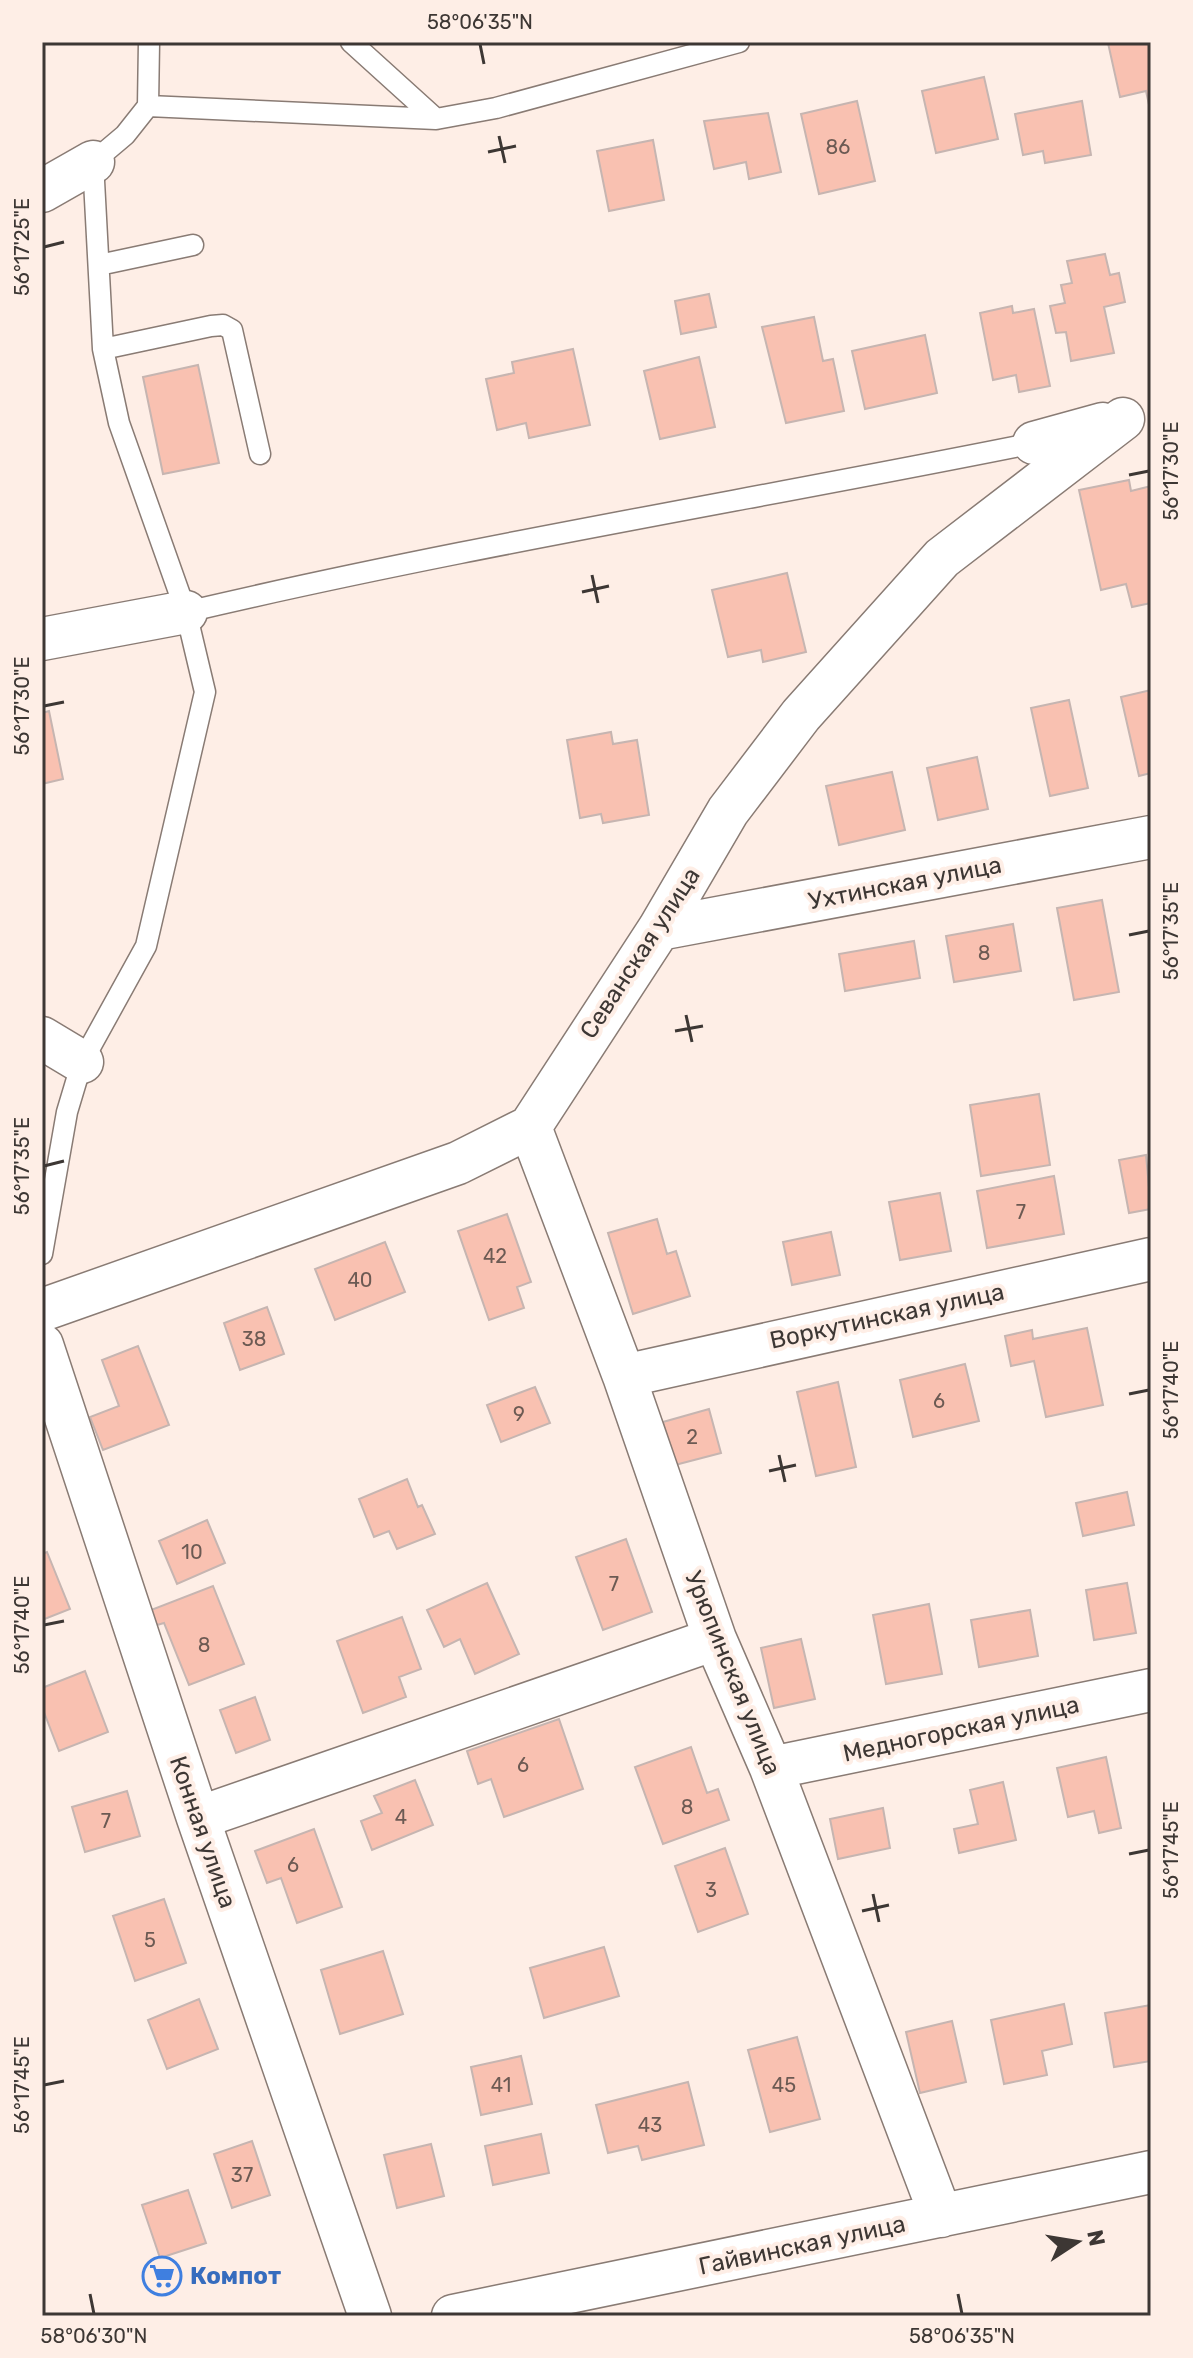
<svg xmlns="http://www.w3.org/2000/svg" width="1193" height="2358" viewBox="0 0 1193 2358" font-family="Rubik,sans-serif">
<rect width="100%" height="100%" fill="#feeee6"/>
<path fill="#f9c1b1" stroke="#c6b5b1" stroke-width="2" d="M1151,42V114L1146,91L1120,97L1108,43Z
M984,77L998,139L936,153L922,91Z
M857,101L875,181L819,194L801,114Z
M1082,101L1091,155L1045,163L1043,151L1023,155L1015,114Z
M768,113L781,172L749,179L746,162L714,169L704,121Z
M653,140L664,200L609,211L597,151Z
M1105,254L1110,275L1119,273L1125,302L1104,307L1114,353L1071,361L1066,332L1056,333L1050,306L1065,303L1061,285L1072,283L1067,261Z
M709,294L716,327L681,334L675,301Z
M1012,306L1013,313L1034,309L1050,386L1019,392L1016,375L993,380L980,313Z
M814,317L823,361L833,359L844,411L786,423L762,327Z
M925,335L937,393L865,409L852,351Z
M573,349L590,425L529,438L526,423L497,430L486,379L514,373L512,362Z
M699,357L715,427L660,439L644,371Z
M198,365L219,463L163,474L143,377Z
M1129,480L1131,491L1151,486V603L1132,607L1126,584L1101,590L1079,490Z
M787,573L806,652L763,662L761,650L728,657L712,590Z
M1151,690V773L1139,776L1121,697Z
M1069,700L1088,788L1050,796L1031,708Z
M49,711L63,779L42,784V713Z
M611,732L613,744L637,740L649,815L603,823L601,814L580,818L567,740Z
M977,757L988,809L938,820L927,768Z
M892,772L905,830L839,845L826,786Z
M1102,900L1119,992L1074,1000L1057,908Z
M1013,924L1021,971L954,982L946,936Z
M914,941L920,978L845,991L839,954Z
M1039,1094L1050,1165L981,1176L970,1105Z
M1146,1155L1151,1209L1129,1213L1119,1160Z
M1054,1176L1064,1234L987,1248L977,1191Z
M940,1193L951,1251L900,1260L889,1202Z
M507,1214L531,1282L517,1287L524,1308L489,1320L458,1231Z
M657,1219L667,1254L676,1251L690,1296L633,1314L608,1233Z
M831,1232L840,1275L792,1285L783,1242Z
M385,1242L405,1292L335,1320L315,1269Z
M267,1307L284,1354L240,1370L224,1323Z
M1087,1328L1103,1405L1046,1417L1034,1361L1011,1366L1005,1336L1032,1330L1033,1339Z
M138,1346L169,1425L103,1450L90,1417L119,1406L102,1360Z
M965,1364L979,1421L913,1437L900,1380Z
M838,1382L856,1467L816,1476L797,1392Z
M535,1387L550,1423L501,1442L487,1405Z
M709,1409L721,1453L675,1465L663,1422Z
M407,1479L418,1507L422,1505L435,1534L397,1549L389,1531L374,1537L359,1499Z
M1127,1492L1134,1525L1083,1536L1076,1503Z
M207,1520L225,1563L177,1584L159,1541Z
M626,1539L652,1612L603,1630L576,1557Z
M47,1552L70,1609L42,1620V1554Z
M487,1583L519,1654L475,1674L460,1639L444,1647L427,1610Z
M1127,1583L1136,1633L1094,1640L1086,1590Z
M213,1586L244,1664L189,1685L164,1623L157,1625L151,1610Z
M929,1604L942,1674L886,1684L873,1615Z
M1030,1610L1038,1656L979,1667L971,1620Z
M402,1617L421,1669L399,1677L406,1697L363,1713L337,1641Z
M801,1639L815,1699L774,1708L761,1648Z
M85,1671L108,1732L59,1751L42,1707V1688Z
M255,1697L270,1740L236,1753L220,1710Z
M559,1719L583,1789L504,1817L491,1779L478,1784L467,1751Z
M691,1747L707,1793L718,1789L729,1820L663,1844L635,1767Z
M1106,1757L1121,1828L1099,1833L1094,1811L1068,1817L1057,1768Z
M415,1780L433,1825L372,1850L361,1821L382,1813L374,1796Z
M1003,1782L1016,1840L959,1853L954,1829L978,1824L970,1790Z
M127,1791L140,1836L85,1852L72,1807Z
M883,1808L890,1848L838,1859L830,1819Z
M314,1829L342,1907L297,1923L281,1878L267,1883L255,1851Z
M725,1848L748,1914L698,1932L675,1866Z
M164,1899L186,1963L135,1981L113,1916Z
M604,1947L619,1996L544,2018L530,1968Z
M383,1951L403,2014L340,2034L321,1970Z
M199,1999L218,2049L167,2069L148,2020Z
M1064,2004L1072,2044L1042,2051L1047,2075L1004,2084L991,2020Z
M1151,2005V2061L1114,2067L1105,2013Z
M952,2021L966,2082L920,2093L906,2032Z
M797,2037L820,2119L770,2132L748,2050Z
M521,2056L532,2104L481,2115L471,2067Z
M688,2082L704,2145L642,2160L638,2146L608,2153L596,2105Z
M541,2134L549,2173L493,2185L485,2146Z
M252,2141L270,2195L232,2208L214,2154Z
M431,2144L444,2196L397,2208L384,2155Z
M188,2190L206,2243L160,2258L142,2205Z"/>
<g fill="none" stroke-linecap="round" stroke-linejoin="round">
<g stroke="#897b74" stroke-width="23">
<path id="lane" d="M351,42L436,119
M148,106L149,42
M99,265L193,245
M103,349L211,326L223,325L232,330L260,454
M186,612C466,546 751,500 1034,443
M42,1254L67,1112L82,1062L146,946L205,692L186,612L119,423L103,349L93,162L125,135L148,106L436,119L496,108L739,42"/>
</g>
<g stroke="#897b74" stroke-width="45">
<path id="street" d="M42,191L93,162
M1034,443L1103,424
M42,639L186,612
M659,929L1151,837
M42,1038L82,1062
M530,1127L624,1376L715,1639L771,1768L941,2216
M42,1310L458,1163L530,1127L659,929L728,811L801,715L942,558L1123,419
M42,1345L198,1818L370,2316
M624,1376L1151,1259
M771,1768L1151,1690
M198,1818L715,1639
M453,2316L1151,2172"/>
</g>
<use href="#lane" stroke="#fff" stroke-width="20"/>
<use href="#street" stroke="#fff" stroke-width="42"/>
</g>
<path fill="none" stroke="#3d3734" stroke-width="3" d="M480,44L484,64M499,136L505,163M488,152L516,146M44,247L64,242M1129,475L1149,471M592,575L598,603M582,592L609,586M44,706L64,702M1129,935L1149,931M686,1015L692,1042M675,1031L703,1026M44,1166L64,1161M1129,1394L1149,1390M779,1455L785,1482M769,1471L796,1465M44,1625L64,1621M1129,1854L1149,1850M873,1894L879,1922M862,1911L889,1905M44,2085L64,2081M90,2294L94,2314M958,2294L962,2314"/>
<defs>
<g id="supermarket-ring" transform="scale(2)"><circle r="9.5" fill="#feeee6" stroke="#3f7fe0" stroke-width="1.5"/><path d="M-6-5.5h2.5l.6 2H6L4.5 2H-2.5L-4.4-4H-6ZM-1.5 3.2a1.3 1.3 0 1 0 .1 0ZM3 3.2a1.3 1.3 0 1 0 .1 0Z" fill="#3f7fe0"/></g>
</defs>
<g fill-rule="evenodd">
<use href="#supermarket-ring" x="162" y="2276"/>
</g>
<g text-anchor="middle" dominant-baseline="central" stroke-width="8" stroke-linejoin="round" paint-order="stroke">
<g font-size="20" fill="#6c5a53">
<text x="838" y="147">86</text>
<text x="984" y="953">8</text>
<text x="1021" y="1212">7</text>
<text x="495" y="1256">42</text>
<text x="360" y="1280">40</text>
<text x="254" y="1339">38</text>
<text x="939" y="1401">6</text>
<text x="519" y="1414">9</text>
<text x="692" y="1437">2</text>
<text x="192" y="1552">10</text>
<text x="614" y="1584">7</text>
<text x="204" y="1645">8</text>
<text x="523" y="1765">6</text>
<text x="687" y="1807">8</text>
<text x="401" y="1817">4</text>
<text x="106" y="1821">7</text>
<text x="293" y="1865">6</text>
<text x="711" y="1890">3</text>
<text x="150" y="1940">5</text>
<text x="501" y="2085">41</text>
<text x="784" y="2085">45</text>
<text x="650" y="2125">43</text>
<text x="242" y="2175">37</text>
</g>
<g font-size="24" fill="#3d3734" stroke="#feeee6">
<text transform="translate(905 883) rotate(-11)">Ухтинская улица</text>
<text transform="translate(640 953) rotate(-57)">Севанская улица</text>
<text transform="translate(887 1316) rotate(-12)">Воркутинская улица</text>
<text transform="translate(733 1673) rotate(68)">Урюпинская улица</text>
<text transform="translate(961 1729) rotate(-12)">Медногорская улица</text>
<text transform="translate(203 1832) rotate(71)">Конная улица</text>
<text transform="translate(802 2245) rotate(-12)">Гайвинская улица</text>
</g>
<g font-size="24" font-weight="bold" fill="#366cbe" stroke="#feeee6" text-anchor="start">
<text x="190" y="2276">Компот</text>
</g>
</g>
<rect width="1193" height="2358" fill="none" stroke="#feeee6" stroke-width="88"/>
<g transform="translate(1077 2242) rotate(78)" stroke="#feeee6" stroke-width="6" paint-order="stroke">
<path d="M0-6L14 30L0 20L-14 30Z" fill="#3d3734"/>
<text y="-12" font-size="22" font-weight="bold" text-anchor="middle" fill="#3d3734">N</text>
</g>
<rect x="44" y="44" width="1105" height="2270" fill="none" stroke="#3d3734" stroke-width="3"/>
<g font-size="20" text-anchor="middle" fill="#3d3734">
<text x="480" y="29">58°06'35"N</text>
<text transform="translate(22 247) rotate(-90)" y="7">56°17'25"E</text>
<text transform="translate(1171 471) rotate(-90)" y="7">56°17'30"E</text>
<text transform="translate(22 706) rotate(-90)" y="7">56°17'30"E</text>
<text transform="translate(1171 931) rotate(-90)" y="7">56°17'35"E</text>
<text transform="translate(22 1166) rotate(-90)" y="7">56°17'35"E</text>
<text transform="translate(1171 1390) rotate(-90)" y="7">56°17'40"E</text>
<text transform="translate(22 1625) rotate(-90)" y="7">56°17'40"E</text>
<text transform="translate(1171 1850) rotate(-90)" y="7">56°17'45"E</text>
<text transform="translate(22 2085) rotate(-90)" y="7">56°17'45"E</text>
<text x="94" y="2343">58°06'30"N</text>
<text x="962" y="2343">58°06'35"N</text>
</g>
</svg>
